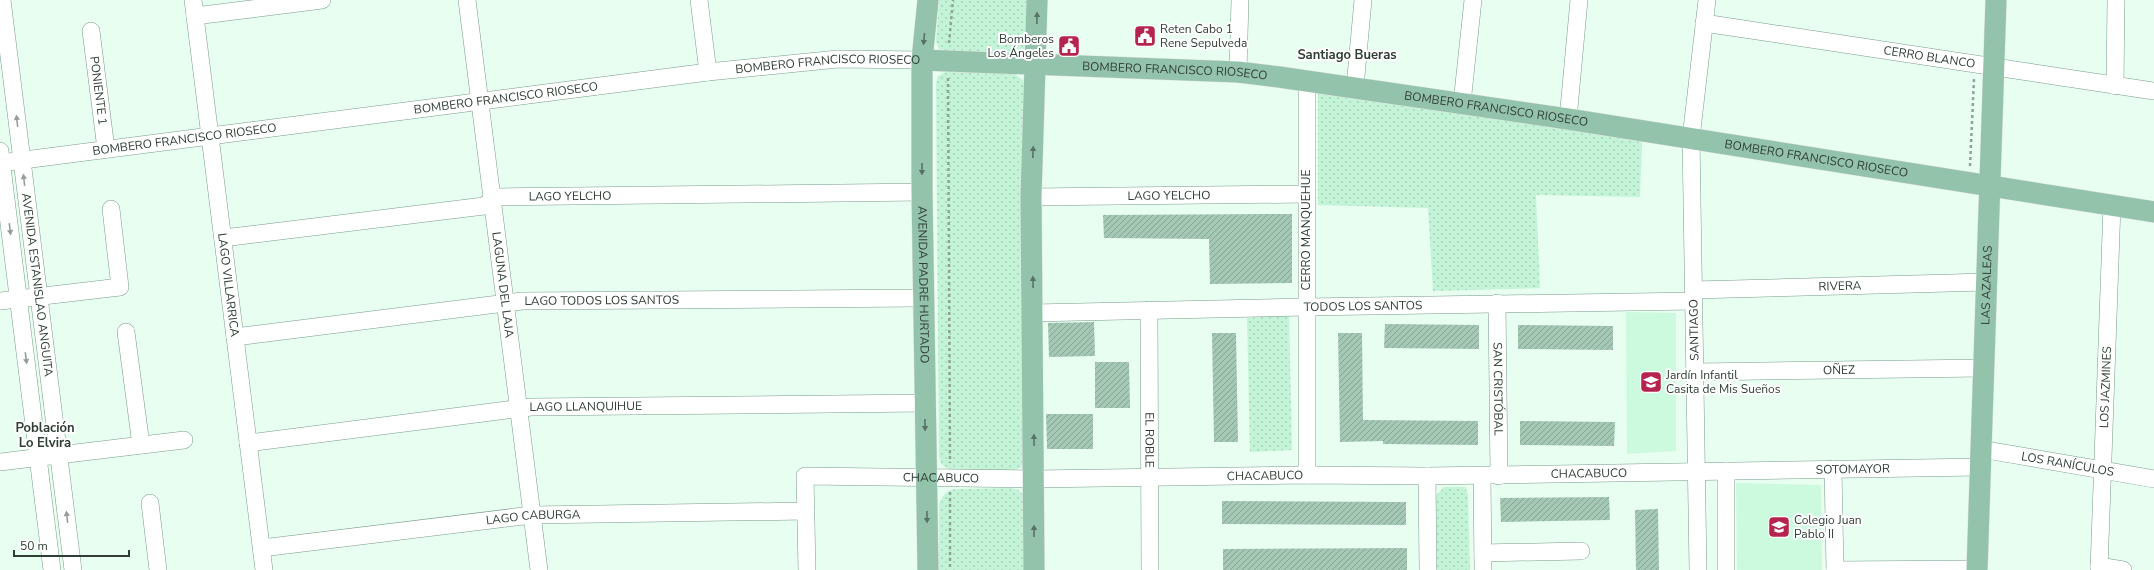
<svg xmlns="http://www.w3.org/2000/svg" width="2154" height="570" viewBox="0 0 2154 570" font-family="'Nunito Sans',sans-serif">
<defs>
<pattern id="park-dots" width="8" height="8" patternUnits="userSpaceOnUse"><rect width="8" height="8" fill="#c3f4d8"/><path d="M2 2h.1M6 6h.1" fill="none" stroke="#a8d2ba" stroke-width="1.8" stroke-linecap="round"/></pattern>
<pattern id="building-hatch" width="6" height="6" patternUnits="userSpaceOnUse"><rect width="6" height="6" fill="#a4c8b3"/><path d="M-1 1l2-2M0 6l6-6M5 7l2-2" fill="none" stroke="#86a492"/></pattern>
</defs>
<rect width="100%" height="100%" fill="#e7fef0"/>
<path fill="#cbfadf" d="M1626,312L1676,313V451L1627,454Z
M1736,483L1821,485L1822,570H1737Z"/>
<path fill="url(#park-dots)" d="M939,0H1027C1026,16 1030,41 1022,55L946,52L939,49L936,42Z
M951,69L1012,72L1024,81L1025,88L1024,461L1021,468L1012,470L952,471L941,464L939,456L936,83L938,76Z
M1324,91L1642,140L1640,197L1536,195L1540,288L1433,291L1428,208L1318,205V94Z
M1289,315L1292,450L1250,452L1247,318Z
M1444,487H1465L1468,494L1470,570H1437L1436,496Z
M1011,488L1019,490L1024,496L1027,570H939V504C943,495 945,491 955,489Z"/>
<path fill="url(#building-hatch)" d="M1292,214V283L1210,284L1209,239L1104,238L1103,215Z
M1094,322L1095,356L1049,357L1048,323Z
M1385,324L1479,325V349L1384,348Z
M1518,325L1613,326V350L1518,349Z
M1212,333H1236L1238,442H1214Z
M1338,333H1362L1363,420L1478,421V445L1383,444V441L1340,442Z
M1095,362H1129L1130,408H1095Z
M1046,414H1093V449H1047Z
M1520,421L1615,422L1614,446L1520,445Z
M1609,497L1610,520L1501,522L1500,498Z
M1222,501L1406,502V525L1222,524Z
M1658,509L1659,570H1636L1635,510Z
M1407,548V570H1223V549Z"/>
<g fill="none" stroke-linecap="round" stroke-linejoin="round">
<g stroke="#789c88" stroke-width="18">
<g id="minor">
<path id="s1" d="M2,0L73,570"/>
<path id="s2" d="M193,0L264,570"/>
<path id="s3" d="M467,0L539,570"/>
<path d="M699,0L708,72"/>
<path d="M195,16L322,0"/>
<path id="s4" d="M1704,23L2154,91"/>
<path id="s5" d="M91,31L106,149"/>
<path d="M1238,72L1240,0"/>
<path d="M1307,81V475"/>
<path d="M2115,86L2116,0"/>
<path d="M1355,87L1363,0"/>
<path d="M1462,103L1473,0"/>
<path d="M1568,119L1579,0"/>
<path d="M0,151L52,570"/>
<path id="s6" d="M0,163L708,72L838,59L922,60"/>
<path id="s7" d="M1031,197L1306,194"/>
<path id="s8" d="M223,238L484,206L496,197L922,192"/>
<path id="s9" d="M1694,290L1986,282"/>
<path d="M0,301L120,287L111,209"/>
<path id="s10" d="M1497,303L1499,476"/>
<path id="s11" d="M1149,310L1150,570"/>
<path id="s12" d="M1033,313L1306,307L1694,301"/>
<path d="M126,332L141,445"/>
<path id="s13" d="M235,337L522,301L922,298"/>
<path id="s14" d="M1695,372L1983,368"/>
<path id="s15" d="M248,443L531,407L925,403"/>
<path id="s16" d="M1981,449L2154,479"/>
<path d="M0,462L184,440"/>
<path d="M1833,469L1835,570"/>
<path d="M1726,471V570"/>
<path d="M1427,476L1428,570"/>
<path d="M1482,476L1483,570"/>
<path d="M150,503L158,570"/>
<path id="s17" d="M262,548L532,515L806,511"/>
<path d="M1483,553L1581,551"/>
<path d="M2099,566L2123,570"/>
<path id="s18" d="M807,570L805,476L1035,479L1307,475L1427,476L1980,467"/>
<path d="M1698,570L1691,138L1707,0"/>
<path d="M1835,570L1977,569"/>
<path id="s19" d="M2099,570L2112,205"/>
</g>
</g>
<g stroke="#e2e4e3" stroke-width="22">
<g id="major">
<path id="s20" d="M928,0L922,60V192L928,570"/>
<path id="s21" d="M922,60L1238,72L1279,77L1568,119L2154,212"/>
<path d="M1034,570L1031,197L1037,0"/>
<path id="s22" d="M1977,570L1996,0"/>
</g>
</g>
<path stroke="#8fa297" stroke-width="2.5" stroke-dasharray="3 3" stroke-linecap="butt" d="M949,43L953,0
M948,78L950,463
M1970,166L1974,79
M950,492V570"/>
<use href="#minor" stroke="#fff" stroke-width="17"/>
<use href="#major" stroke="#94c3ac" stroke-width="21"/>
</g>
<defs><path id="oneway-solid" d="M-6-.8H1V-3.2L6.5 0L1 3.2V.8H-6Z"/></defs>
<g fill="#577365">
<use href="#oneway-solid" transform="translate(1037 18) rotate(-89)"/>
<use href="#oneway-solid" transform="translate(924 39) rotate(95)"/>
<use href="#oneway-solid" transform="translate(1033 152) rotate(-88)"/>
<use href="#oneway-solid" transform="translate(922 169) rotate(90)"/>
<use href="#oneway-solid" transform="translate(1033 282) rotate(-91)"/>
<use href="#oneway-solid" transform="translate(925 425) rotate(89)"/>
<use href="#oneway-solid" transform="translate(1034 440) rotate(-91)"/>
<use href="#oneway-solid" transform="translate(927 517) rotate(89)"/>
<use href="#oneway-solid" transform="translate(1034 531) rotate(-90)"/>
</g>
<g fill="#979e9a">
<use href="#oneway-solid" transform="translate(17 121) rotate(-97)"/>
<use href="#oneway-solid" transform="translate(24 180) rotate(-97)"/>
<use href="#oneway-solid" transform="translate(10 229) rotate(83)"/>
<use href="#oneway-solid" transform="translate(26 358) rotate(83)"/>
<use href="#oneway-solid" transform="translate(67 517) rotate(-97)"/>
</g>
<defs>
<g id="civic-square" transform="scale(1.15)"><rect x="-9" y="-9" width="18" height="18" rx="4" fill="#b5244f" stroke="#fff"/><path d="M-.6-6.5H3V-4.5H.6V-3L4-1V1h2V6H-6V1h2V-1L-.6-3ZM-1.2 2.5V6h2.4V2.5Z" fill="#fff"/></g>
<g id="school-square" transform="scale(1.15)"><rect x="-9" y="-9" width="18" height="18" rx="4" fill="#b5244f" stroke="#fff"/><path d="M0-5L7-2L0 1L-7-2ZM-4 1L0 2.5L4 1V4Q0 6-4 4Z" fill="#fff"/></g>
</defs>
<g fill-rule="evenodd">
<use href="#civic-square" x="1145" y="36"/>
<use href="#civic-square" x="1069" y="46"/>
<use href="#school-square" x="1651" y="382"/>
<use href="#school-square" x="1779" y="527"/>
</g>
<g text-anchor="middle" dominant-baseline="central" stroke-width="4" stroke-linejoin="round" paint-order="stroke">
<g font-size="12" fill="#2f3e35" stroke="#fff" text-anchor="start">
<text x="1160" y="29">Reten Cabo 1<tspan x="1160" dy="14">Rene Sepulveda</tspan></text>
<text x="1054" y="39" text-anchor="end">Bomberos<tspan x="1054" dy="14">Los Ángeles</tspan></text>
<text x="1666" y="375">Jardín Infantil<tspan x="1666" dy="14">Casita de Mis Sueños</tspan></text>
<text x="1794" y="520">Colegio Juan<tspan x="1794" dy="14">Pablo II</tspan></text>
</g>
<g font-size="12" fill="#2f3e35" stroke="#fff">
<text stroke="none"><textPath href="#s4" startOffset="228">CERRO BLANCO</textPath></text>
<text stroke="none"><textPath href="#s6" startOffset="834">BOMBERO FRANCISCO RIOSECO</textPath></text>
<text stroke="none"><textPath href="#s21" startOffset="253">BOMBERO FRANCISCO RIOSECO</textPath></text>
<text stroke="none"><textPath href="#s5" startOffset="60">PONIENTE 1</textPath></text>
<text stroke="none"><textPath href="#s6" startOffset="510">BOMBERO FRANCISCO RIOSECO</textPath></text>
<text stroke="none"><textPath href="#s21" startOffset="577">BOMBERO FRANCISCO RIOSECO</textPath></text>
<text stroke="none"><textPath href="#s6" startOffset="186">BOMBERO FRANCISCO RIOSECO</textPath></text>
<text stroke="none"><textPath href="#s21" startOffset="901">BOMBERO FRANCISCO RIOSECO</textPath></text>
<text stroke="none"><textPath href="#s7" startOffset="138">LAGO YELCHO</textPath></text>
<text stroke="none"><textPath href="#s8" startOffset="352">LAGO YELCHO</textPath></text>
<text transform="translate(1306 230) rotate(-90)">CERRO MANQUEHUE</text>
<text stroke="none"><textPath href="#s1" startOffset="287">AVENIDA ESTANISLAO ANGUITA</textPath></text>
<text stroke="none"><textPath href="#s2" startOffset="287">LAGO VILLARRICA</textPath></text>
<text stroke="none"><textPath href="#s3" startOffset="287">LAGUNA DEL LAJA</textPath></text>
<text stroke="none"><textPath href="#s20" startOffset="285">AVENIDA PADRE HURTADO</textPath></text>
<text stroke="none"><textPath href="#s22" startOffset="285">LAS AZALEAS</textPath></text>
<text stroke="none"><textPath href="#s9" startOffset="146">RIVERA</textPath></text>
<text stroke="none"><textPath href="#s13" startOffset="369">LAGO TODOS LOS SANTOS</textPath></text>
<text stroke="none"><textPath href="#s12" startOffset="330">TODOS LOS SANTOS</textPath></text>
<text transform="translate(1694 330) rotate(-91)">SANTIAGO</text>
<text stroke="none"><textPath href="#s14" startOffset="144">OÑEZ</textPath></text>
<text stroke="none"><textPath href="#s19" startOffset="183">LOS JAZMINES</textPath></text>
<text stroke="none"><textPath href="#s10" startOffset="86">SAN CRISTÓBAL</textPath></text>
<text stroke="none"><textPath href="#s15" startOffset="340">LAGO LLANQUIHUE</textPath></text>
<text stroke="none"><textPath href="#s11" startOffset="130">EL ROBLE</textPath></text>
<text stroke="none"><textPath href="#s16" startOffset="88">LOS RANÍCULOS</textPath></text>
<text stroke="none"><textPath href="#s18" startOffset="1142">SOTOMAYOR</textPath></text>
<text stroke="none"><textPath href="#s18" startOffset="878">CHACABUCO</textPath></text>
<text stroke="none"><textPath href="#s18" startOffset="554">CHACABUCO</textPath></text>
<text stroke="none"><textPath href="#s18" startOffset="230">CHACABUCO</textPath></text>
<text stroke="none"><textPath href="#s17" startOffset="273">LAGO CABURGA</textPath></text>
</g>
<g font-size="13" font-weight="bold" fill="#2f3e35" stroke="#fff">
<text x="1347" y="55">Santiago Bueras</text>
<text x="45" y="428">Población<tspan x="45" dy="15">Lo Elvira</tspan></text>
</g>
</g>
<path d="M14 550v6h115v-6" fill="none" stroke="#2f3e35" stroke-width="2"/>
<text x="20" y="550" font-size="12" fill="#2f3e35" stroke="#ffffff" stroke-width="3" paint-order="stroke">50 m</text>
</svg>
